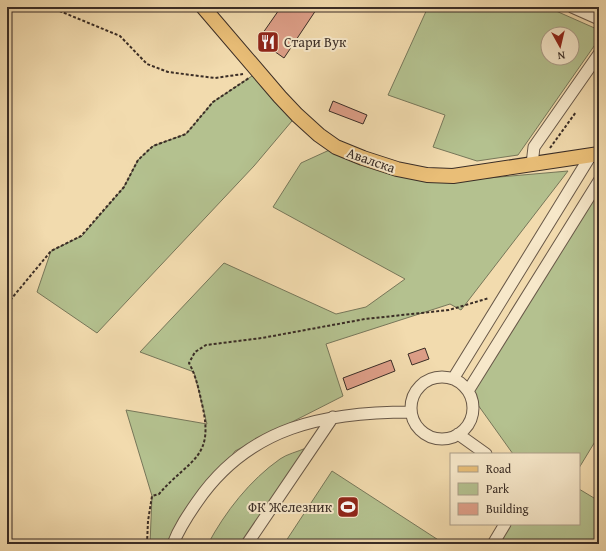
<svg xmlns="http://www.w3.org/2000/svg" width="606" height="551" viewBox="0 0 606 551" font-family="'Gentium Book Plus',serif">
<rect width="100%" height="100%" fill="#f2dbae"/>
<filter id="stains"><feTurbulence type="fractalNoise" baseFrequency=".005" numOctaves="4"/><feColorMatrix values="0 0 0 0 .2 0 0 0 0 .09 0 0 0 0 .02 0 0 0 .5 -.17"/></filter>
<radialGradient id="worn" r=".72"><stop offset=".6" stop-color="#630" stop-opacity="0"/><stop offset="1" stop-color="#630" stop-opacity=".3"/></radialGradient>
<path fill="#b4c18f" stroke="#77775a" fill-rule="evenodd" d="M428,7H547L599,30V39L518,155L477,161L433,147L445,115L388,95ZM548,34H572V58H548Z
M258,72L297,115L254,166L97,333L37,292L51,251L82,236L124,187L138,160L153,146L186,134L213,102Z
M336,147L363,158L477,179L568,171L461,310L450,304L326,344L343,396L235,451L177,534L174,544H150L152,496L126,410L207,424L194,372L140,352L224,263L336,314L366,307L405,279L273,207L301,163Z
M599,181V435L579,468V454H513L468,391Z
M306,448L244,544H208C225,512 250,480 280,459C287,454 297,452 306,448Z
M332,471L443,543L442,544H284Z
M579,489L599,501V544H493L505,524H579Z"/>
<path fill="#dd9e87" stroke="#3a2d26" d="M281,7H318L284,58L258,40Z
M333,101L367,115L363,124L329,111Z
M425,348L429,359L412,365L408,354Z
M391,360L395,371L347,390L343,378Z"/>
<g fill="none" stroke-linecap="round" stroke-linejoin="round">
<g stroke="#685848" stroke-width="13">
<path id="minor" d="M572,7L599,19
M532,164L534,147L599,54
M411 408a31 31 0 1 1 62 0a31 31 0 1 1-62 0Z
M453,379L591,155
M468,391L599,181
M458,434L486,454
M173,544C179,528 188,515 197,502C249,426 325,412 411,412
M247,544L333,417
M493,544L505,524"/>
</g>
<g stroke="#3a2d26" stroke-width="16">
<path id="major" d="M203,7L280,97L297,115L319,135L336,147L363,158L397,169L427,175L453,176L599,154"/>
</g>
<path stroke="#3a2d26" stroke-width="2" stroke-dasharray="3 2" stroke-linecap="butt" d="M50,7L120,36L147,64L168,72L215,78L243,74
M550,148L576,112
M7,304L51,251L81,236L124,187L138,160L153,146L186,134L213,102L249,78
M147,544L148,521L152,496L159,494C190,458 215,459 202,404C199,390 196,376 189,363L195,352L206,345L262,338L365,319L449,310L489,298"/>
<use href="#minor" stroke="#f7e8ca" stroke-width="11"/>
<use href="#major" stroke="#e9be77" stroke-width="14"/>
</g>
<defs>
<g id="restaurant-square" transform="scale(1.15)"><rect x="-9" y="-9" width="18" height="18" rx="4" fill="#8f2418" stroke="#f7e8ca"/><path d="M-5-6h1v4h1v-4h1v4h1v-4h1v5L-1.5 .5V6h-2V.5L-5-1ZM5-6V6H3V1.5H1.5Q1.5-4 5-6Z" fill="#fff"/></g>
<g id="stadium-square" transform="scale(1.15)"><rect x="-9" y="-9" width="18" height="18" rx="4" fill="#8f2418" stroke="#f7e8ca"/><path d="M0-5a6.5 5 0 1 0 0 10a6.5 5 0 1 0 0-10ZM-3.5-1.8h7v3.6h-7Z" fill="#fff"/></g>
</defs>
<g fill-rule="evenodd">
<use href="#restaurant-square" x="268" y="42"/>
<use href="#stadium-square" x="348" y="507"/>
</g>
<g text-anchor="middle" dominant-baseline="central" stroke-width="4" stroke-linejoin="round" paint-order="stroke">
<g font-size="14" fill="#3a2d26" stroke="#f7e8ca" text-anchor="start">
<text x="284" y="42">Стари Вук</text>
<text x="332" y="507" text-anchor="end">ФК Железник</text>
</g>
<g font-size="14" fill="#3a2d26" stroke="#f7e8ca">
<text transform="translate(371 160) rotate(19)">Авалска</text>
</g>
</g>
<rect width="606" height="551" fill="none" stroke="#f2dbae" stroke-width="24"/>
<rect x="8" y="8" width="590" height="535" fill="none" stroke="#3a2d26" stroke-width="2"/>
<rect x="12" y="12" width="582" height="527" fill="none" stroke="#3a2d26"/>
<rect x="450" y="453" width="130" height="72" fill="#f7e8ca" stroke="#ab9d88"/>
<rect x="458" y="466" width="20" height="6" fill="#e9be77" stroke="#ab9d88"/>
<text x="486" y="473" font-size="12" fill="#3a2d26">Road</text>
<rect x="458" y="483" width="20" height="12" fill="#b4c18f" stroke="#ab9d88"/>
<text x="486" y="493" font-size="12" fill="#3a2d26">Park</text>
<rect x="458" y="503" width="20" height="12" fill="#dd9e87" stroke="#ab9d88"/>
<text x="486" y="513" font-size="12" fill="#3a2d26">Building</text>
<g transform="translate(560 46) rotate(172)"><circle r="19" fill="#f7e8ca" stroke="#ab9d88"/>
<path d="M0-3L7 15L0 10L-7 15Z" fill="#8f2418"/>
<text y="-6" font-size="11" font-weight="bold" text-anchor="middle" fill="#3a2d26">N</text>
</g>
<rect width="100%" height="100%" filter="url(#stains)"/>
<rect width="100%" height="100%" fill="url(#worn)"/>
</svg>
